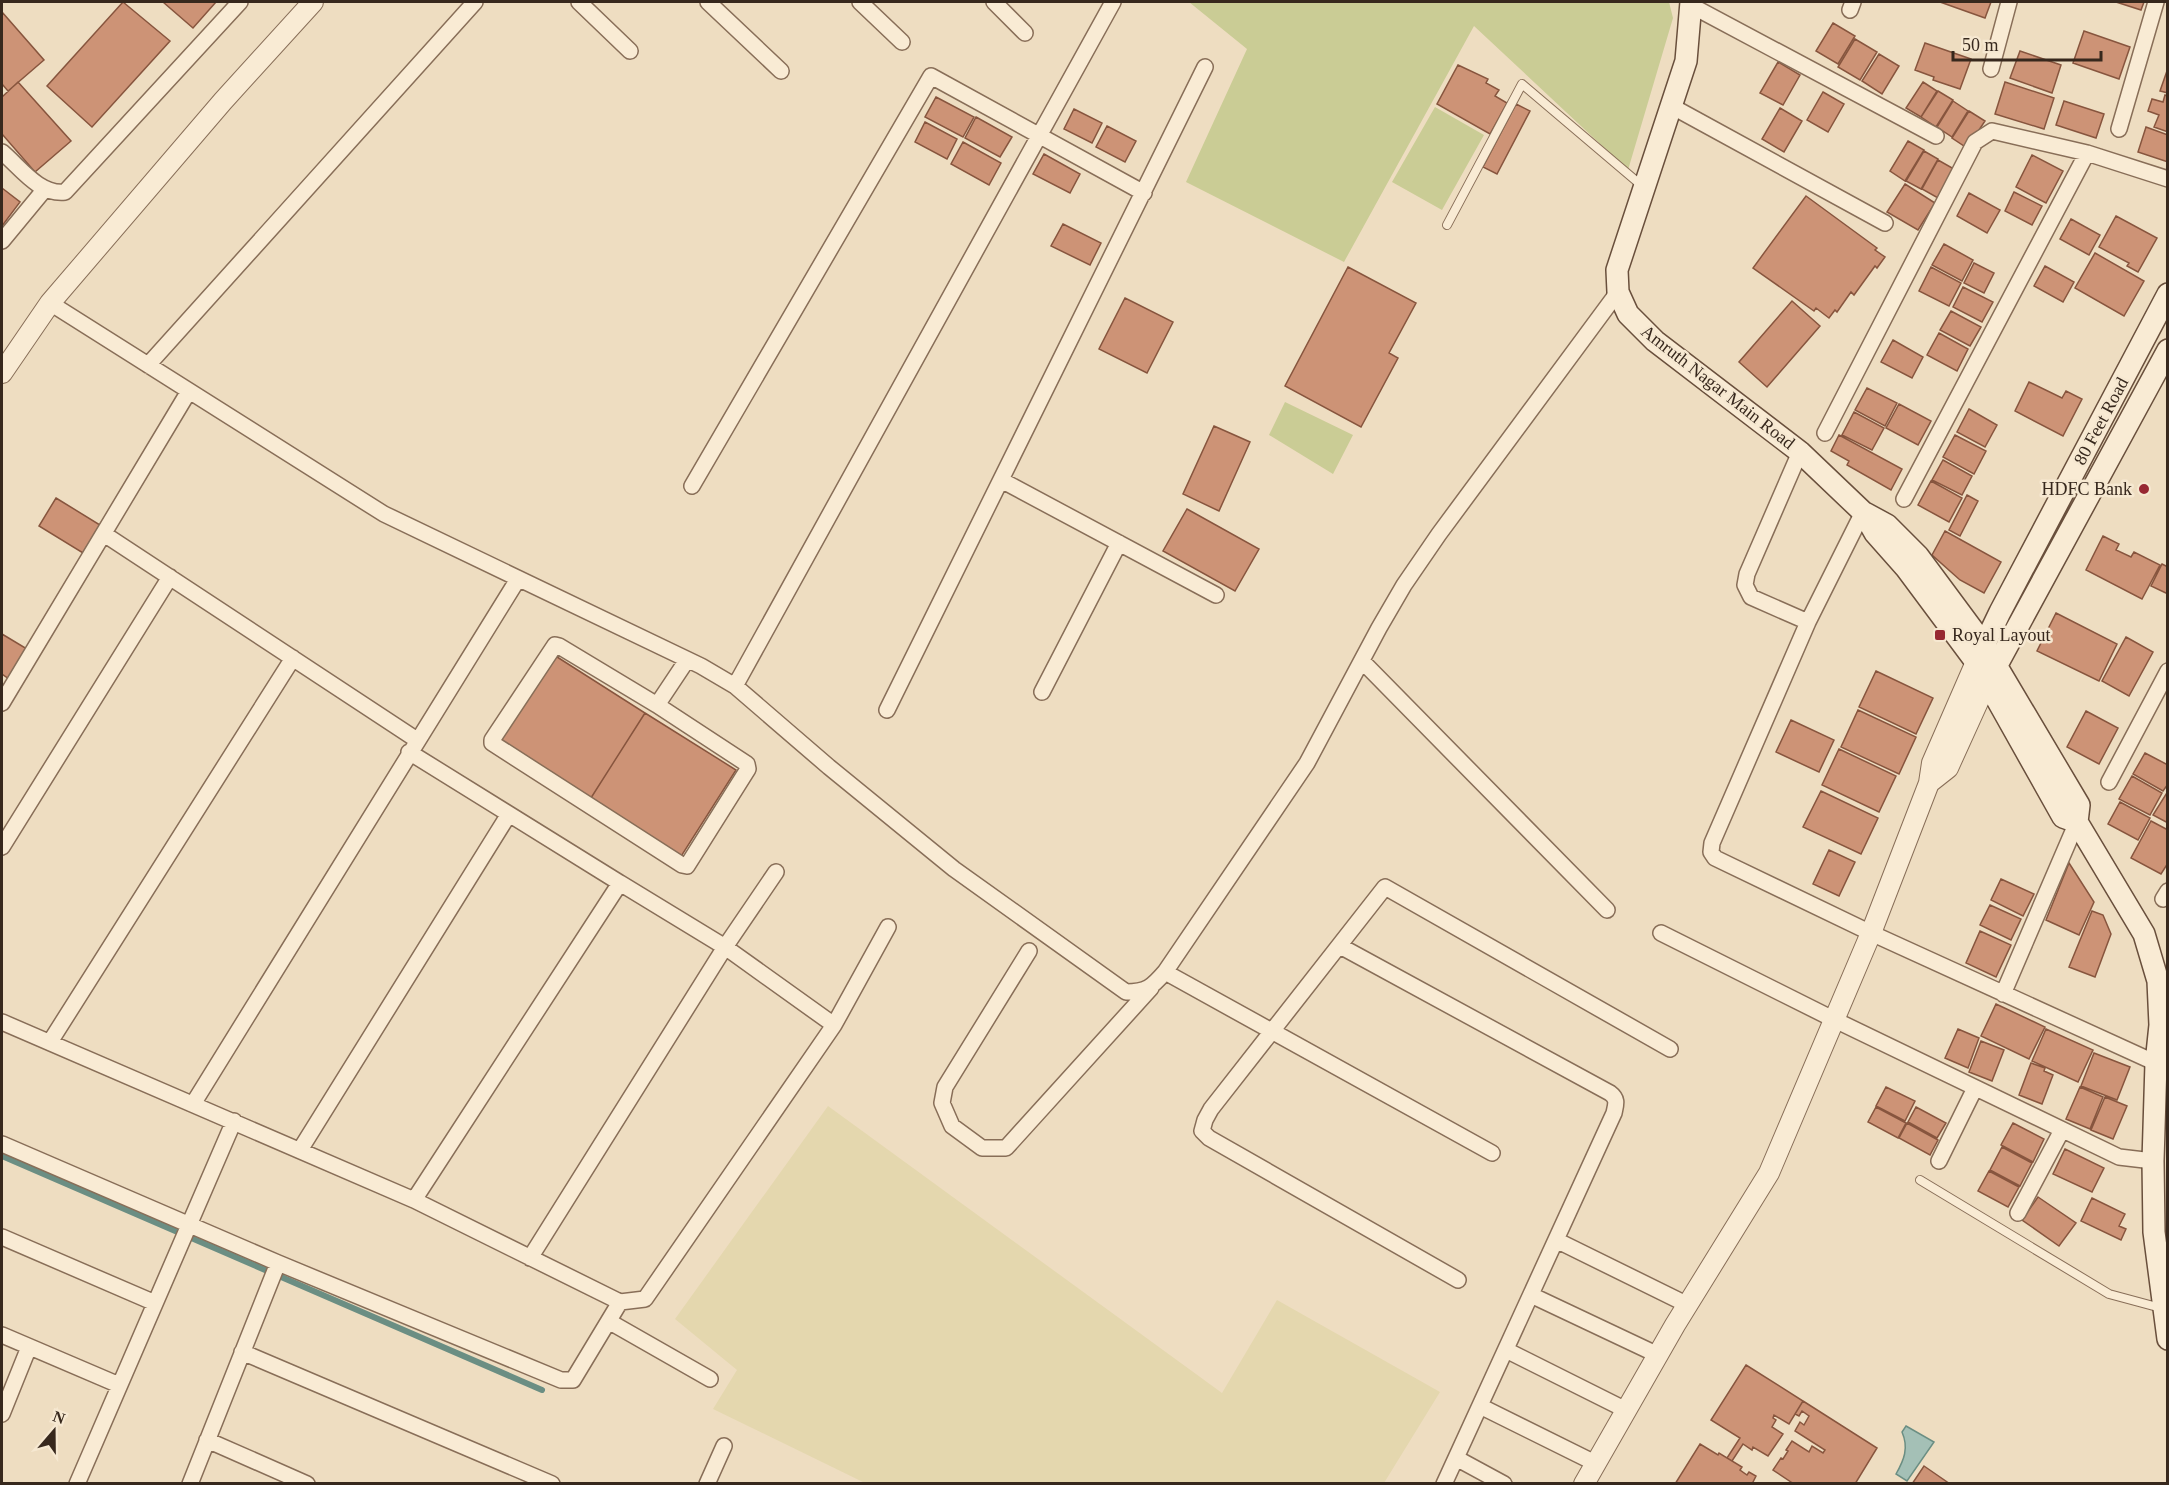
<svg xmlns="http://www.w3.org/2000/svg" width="2169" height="1485" viewBox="0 0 2169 1485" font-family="Georgia,serif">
<rect width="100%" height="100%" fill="#eeddc1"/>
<path fill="#e4d7ae" d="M828,1106L1222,1393L1277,1300L1440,1392L1384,1483H865L713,1409L737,1370L675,1319Z"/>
<path fill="#cacc95" d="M1189,2H1669L1673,18L1628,170L1474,26L1344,262L1186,182L1247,49Z
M1435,107L1484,135L1442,210L1392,182Z
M1285,402L1353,435L1333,474L1269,435Z"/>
<path fill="#a4c0b6" stroke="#6b8e83" stroke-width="1.5" d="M1906,1426L1934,1442L1907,1481L1896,1474C1904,1460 1909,1448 1902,1432Z"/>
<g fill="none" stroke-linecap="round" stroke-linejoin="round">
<path stroke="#6b8e83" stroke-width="6" d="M2,1156L542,1390"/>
</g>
<path fill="#cd9376" stroke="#87553e" stroke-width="1.5" d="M123,2L170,41L92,127L47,86Z
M163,2H216L193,28Z
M1940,2H1991L1985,18Z
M2116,2H2144L2141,10Z
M2,12L44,60L8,91L2,84Z
M1833,23L1855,36L1838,64L1816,51Z
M2084,31L2130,47L2119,79L2073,63Z
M1855,39L1877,52L1860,80L1838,67Z
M1925,43L1971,59L1960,89L1933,80L1934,77L1915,70Z
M2020,51L2061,65L2052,93L2010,78Z
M1879,54L1899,66L1882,94L1862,81Z
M1778,62L1800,75L1783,105L1760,93Z
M1458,65L1488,79L1486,83L1499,90L1495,96L1507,103L1490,134L1437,104Z
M2168,68V93L2160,91Z
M18,82L71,141L35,172L2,134V97Z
M1923,82L1937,91L1921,117L1906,108Z
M2005,82L2054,98L2044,129L1995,114Z
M1938,91L1953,100L1936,127L1921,117Z
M1823,92L1844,104L1828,132L1807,120Z
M2165,95L2168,96V132L2154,127L2159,115L2148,111L2152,99L2163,102Z
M936,97L974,117L963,137L925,117Z
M1953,101L1968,111L1952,137L1937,127Z
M2064,101L2104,114L2096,138L2056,125Z
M1516,104L1530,111L1497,174L1483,167Z
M1780,108L1802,121L1784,152L1762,139Z
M1074,109L1102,123L1092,143L1064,129Z
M1969,111L1985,121L1967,148L1952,138Z
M976,117L1012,137L1000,157L965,138Z
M925,122L957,139L947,159L915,142Z
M1107,126L1136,141L1125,162L1096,147Z
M2146,127L2168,135V162L2138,152Z
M1908,141L1924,150L1905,181L1890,171Z
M963,142L1001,163L989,185L951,164Z
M1924,151L1938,159L1921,189L1906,181Z
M1044,154L1080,174L1070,193L1033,174Z
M2032,155L2063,171L2046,203L2016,187Z
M1938,160L1954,169L1938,198L1922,189Z
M1905,184L1935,203L1918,230L1887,212Z
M2,188L20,202L2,226Z
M2014,192L2042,206L2032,225L2005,211Z
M1969,193L2000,210L1987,233L1957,216Z
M1806,196L1877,248L1875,250L1885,257L1877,268L1875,266L1854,295L1851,292L1837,312L1835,310L1829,318L1816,308L1814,311L1753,268Z
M2116,216L2157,238L2138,272L2127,266L2129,263L2099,247Z
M2071,219L2100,235L2089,255L2060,239Z
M1063,224L1101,243L1090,265L1051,246Z
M1944,244L1973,260L1962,281L1932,265Z
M2095,253L2144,281L2124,316L2075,288Z
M1974,263L1994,273L1984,293L1964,283Z
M2045,266L2074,282L2063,302L2034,286Z
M1348,267L1416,303L1389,353L1398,358L1361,427L1285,386Z
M1931,267L1961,283L1949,306L1919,291Z
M1963,287L1993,302L1982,322L1953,307Z
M1125,298L1173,322L1147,373L1099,349Z
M1792,301L1820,326L1767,387L1739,362Z
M1951,311L1981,327L1970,346L1940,330Z
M1939,333L1968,349L1957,371L1927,355Z
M1893,340L1923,357L1912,378L1881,362Z
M2029,382L2062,398L2066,391L2082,399L2063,436L2015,411Z
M1867,388L1897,403L1885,426L1855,410Z
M1899,404L1931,421L1918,445L1886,428Z
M1969,409L1997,425L1985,447L1957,432Z
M1854,412L1884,428L1872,450L1842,435Z
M1214,426L1250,442L1219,511L1183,494Z
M1839,435L1902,469L1891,490L1847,465L1849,461L1831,451Z
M1955,435L1986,451L1974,474L1943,457Z
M1943,460L1972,476L1962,495L1932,480Z
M1931,481L1962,498L1949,522L1918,505Z
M1967,495L1978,501L1960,536L1949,530Z
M56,498L100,525L83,553L39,526Z
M1187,509L1259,549L1235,591L1163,551Z
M1945,531L2001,562L1984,593L1960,580L1932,555Z
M2103,536L2119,544L2116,550L2131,557L2134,552L2160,565L2142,599L2086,570Z
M2162,564L2168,567V594L2151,586Z
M2056,613L2117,644L2099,681L2037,651Z
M2,634L27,649L9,679L2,674Z
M2126,637L2153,652L2129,696L2102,681Z
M554,655L645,713L589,801L498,743Z
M1876,671L1933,698L1916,734L1859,707Z
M1858,710L1916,737L1899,774L1841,747Z
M2086,711L2118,728L2099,764L2067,747Z
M645,713L736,770L680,858L589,801Z
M1791,720L1834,740L1819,772L1776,752Z
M1839,749L1896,776L1879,812L1822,785Z
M2145,753L2168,765V784L2163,791L2133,774Z
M2132,776L2162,793L2150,815L2119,799Z
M1821,791L1878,818L1861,854L1803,827Z
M2168,791V823L2153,815Z
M2120,802L2150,818L2138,840L2108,824Z
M2151,821L2168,830V863L2161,874L2131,858Z
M1829,850L1855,862L1839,896L1813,884Z
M2069,863L2094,902L2079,935L2046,920Z
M2001,879L2034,894L2023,916L1991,900Z
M1990,905L2021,919L2011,940L1980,925Z
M2092,911L2103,915L2111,934L2095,977L2069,967Z
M1980,931L2011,945L1996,977L1966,963Z
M1996,1004L2045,1027L2029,1059L1981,1036Z
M1958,1029L1979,1038L1968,1068L1945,1058Z
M2046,1029L2093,1050L2078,1082L2032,1061Z
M1981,1041L2004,1050L1992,1081L1969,1072Z
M2094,1053L2130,1067L2117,1100L2081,1086Z
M2031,1063L2045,1068L2044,1071L2053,1075L2042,1104L2019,1095Z
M1886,1087L1915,1101L1905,1121L1876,1106Z
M2080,1087L2103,1097L2090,1129L2066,1119Z
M2105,1097L2127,1106L2113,1139L2091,1130Z
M1876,1107L1906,1123L1898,1138L1868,1122Z
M1916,1107L1946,1123L1937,1138L1908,1122Z
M1907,1123L1938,1140L1930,1155L1899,1138Z
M2013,1123L2044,1139L2033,1162L2001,1145Z
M2002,1147L2032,1163L2020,1186L1990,1170Z
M2065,1149L2104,1168L2092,1192L2053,1174Z
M1989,1171L2019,1187L2008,1207L1978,1191Z
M2038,1197L2076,1223L2059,1246L2022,1220Z
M2092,1198L2125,1214L2119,1226L2126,1229L2121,1240L2081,1221Z
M1746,1365L1803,1401L1789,1424L1774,1415L1773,1418L1776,1420L1772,1427L1783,1434L1768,1456L1753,1447L1752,1450L1743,1444L1732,1461L1727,1458L1740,1438L1711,1420Z
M1803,1401L1877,1448L1855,1484H1794L1773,1470L1781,1458L1783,1459L1788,1451L1786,1450L1792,1441L1809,1452L1812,1446L1823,1453L1825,1450L1795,1431L1800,1422L1804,1425L1809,1416L1802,1411L1799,1416L1795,1414Z
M1700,1444L1718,1455L1719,1453L1742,1467L1740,1470L1747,1475L1749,1472L1756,1476L1752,1484H1675Z
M1924,1466L1950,1484H1912Z"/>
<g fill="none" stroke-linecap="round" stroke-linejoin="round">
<g stroke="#886e58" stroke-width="10">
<path id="service" d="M1447,225L1522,84L1641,185
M1920,1180L2109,1294L2161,1308"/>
</g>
<g stroke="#886e58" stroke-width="18">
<path id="minor" d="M579,2L630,51
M708,2L781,71
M860,2L902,42
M994,2L1025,33
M1692,6L1936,136
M1850,10L1853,2
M1991,69L2009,2
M1673,107L1885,223
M2119,129L2156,2
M2,152C20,167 39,195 65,192L240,2
M2,241L45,189
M50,303L384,514L701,666L735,686L829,767L954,869L1126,992C1147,992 1152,987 1165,972L1307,763L1379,628L1404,585L1439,534L1618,292
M148,365L475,2
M1825,433L1975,142L1992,131L2087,153L2168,179
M1800,452L1747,574L1745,585L1751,597L1808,622
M1001,480L1216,595
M692,486L931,76L1144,193
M1904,499L2087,153
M1863,512L1808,622L1712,843L1711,852L1715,858L1871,933L2156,1063
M104,534L417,740
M555,645L559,646L657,705L747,764L748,769L687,866L682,865L492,743V740Z
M1362,661L1607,910
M735,686L1113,2
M1042,692L1119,543
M2,703L189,391
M657,705L687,660
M887,710L1205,67
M409,752L620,883
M2109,782L2168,671
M2,847L170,577
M2163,899L2168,891
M1661,933L1835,1020L2119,1157L2153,1161
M1340,946L1610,1093C1618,1099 1616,1104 1614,1113L1444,1484
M1029,951L945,1087L942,1103L952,1126L982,1148H1006L1151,988
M1165,972L1492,1153
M2003,994L2077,822
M2,1022L414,1200L620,1302L645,1299L834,1025L725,947L620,883L414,1200
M834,1025L888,927
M50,1042L293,658
M193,1104L518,579
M2,1144L278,1263L561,1380H573L620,1302
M300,1150L509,814
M1939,1161L1975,1088
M2018,1213L2062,1130
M2,1237L155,1303
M1556,1240L1688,1305
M530,1258L725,947L776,872
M1458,1280L1209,1138L1202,1131L1205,1120L1211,1109L1385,887L1670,1049
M1531,1295L1658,1355
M610,1322L710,1379
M2,1335L119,1385
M1506,1350L1626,1410
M242,1352L552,1484
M1480,1406L1595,1463
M2,1414L29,1347
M207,1440L307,1484
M1456,1458L1504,1484
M77,1484L234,1121
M190,1484L278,1263
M707,1484L724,1446"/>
</g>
<g stroke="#886e58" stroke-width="22">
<path id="tertiary" d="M2,373L50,303L223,101L313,2
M1929,783L1948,768L1987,682
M1584,1484L1675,1325L1769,1173L1871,933L1929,783L1932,763L1976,662"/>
</g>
<g stroke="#694f3c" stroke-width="24">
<path id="secondary" d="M1691,2L1686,61L1617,270L1618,292L1628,314L1655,341L1800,452L1863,512L1887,525L1918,556L1984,645L2079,805L2077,822L2144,934L2158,981L2160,1025L2156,1063L2153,1161L2154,1232L2168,1339
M1863,512L1875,533L1906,568L1976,662L2063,817L2077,822
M1976,662L2000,612L2168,294
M1992,674L2168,350"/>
</g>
<use href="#service" stroke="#f9ebd4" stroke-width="8"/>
<use href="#minor" stroke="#f9ebd4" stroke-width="15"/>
<use href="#tertiary" stroke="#f9ebd4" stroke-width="20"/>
<use href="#secondary" stroke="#f9ebd4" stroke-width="21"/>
</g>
<g fill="#972832" stroke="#f6e8d1" stroke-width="2">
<circle cx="2144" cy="489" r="6"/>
<rect x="1934" y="629" width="12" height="12" rx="3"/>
</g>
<g text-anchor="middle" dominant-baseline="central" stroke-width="5" stroke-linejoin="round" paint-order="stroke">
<g font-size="18" fill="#37281d" stroke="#f6e8d1">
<text transform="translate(1718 387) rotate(38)">Amruth Nagar Main Road</text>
<text transform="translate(2101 421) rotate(-62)">80 Feet Road</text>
</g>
<g font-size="18" fill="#37281d" stroke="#f6e8d1" text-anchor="end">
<text x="2132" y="489">HDFC Bank</text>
<text x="1952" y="635" text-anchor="start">Royal Layout</text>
</g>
</g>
<rect width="2169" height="1485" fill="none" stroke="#37281d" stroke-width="6"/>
<g transform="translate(54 1431) rotate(20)" stroke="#f6e8d1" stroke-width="4.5" paint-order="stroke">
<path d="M0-4.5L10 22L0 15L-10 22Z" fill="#37281d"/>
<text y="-9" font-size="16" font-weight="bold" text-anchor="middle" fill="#37281d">N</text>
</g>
<path d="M1953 51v9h148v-9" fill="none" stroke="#37281d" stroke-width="3"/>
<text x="1962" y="51" font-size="18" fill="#37281d" stroke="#f6e8d1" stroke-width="4.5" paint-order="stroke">50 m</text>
</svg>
